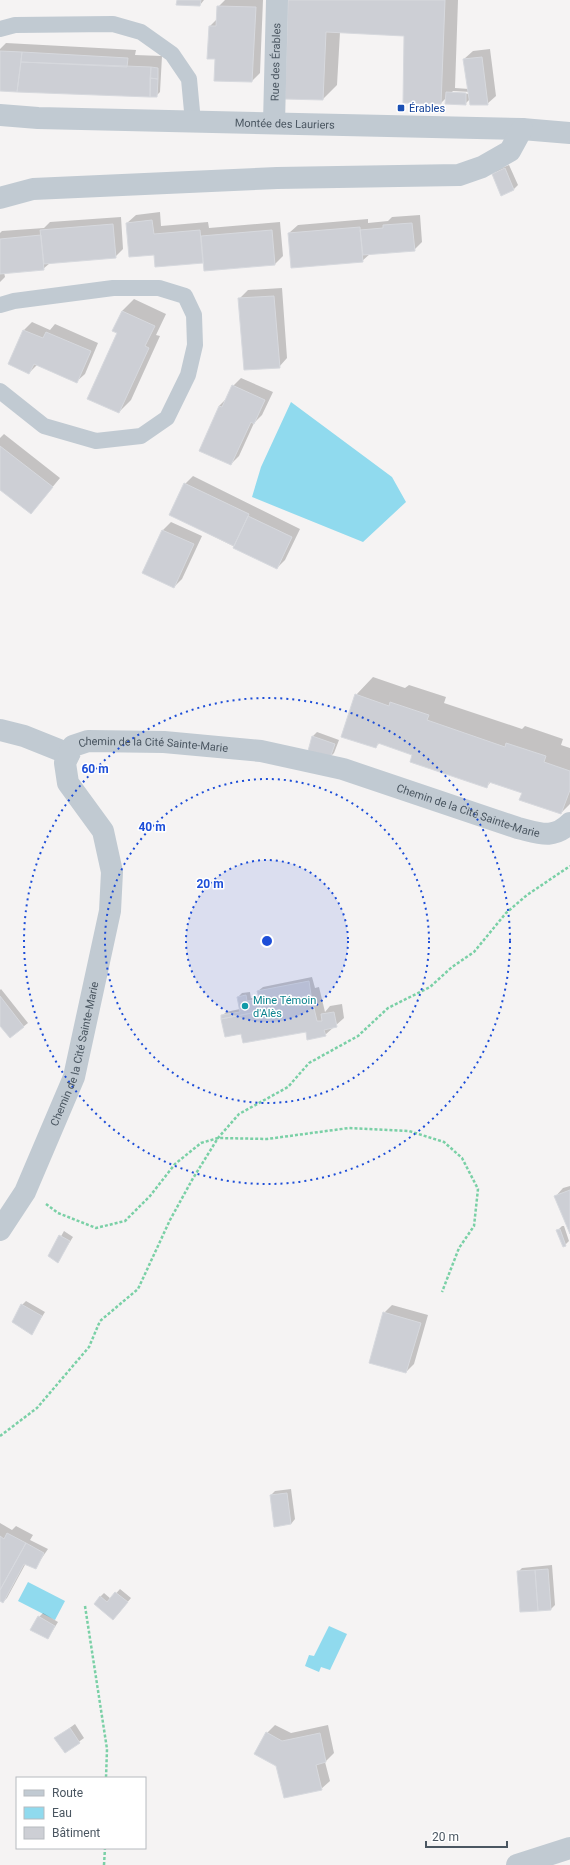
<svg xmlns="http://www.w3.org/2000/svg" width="570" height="1865" viewBox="0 0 570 1865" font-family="Roboto,sans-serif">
<rect width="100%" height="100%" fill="#f5f3f3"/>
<path fill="#90daee" d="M291,402L392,477L406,502L363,542L252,497L261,467Z
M28,1582L65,1601L55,1620L18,1601Z
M329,1626L347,1634L330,1670L321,1667L319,1672L305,1666L309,1655L314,1656Z"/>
<path fill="#0003" fill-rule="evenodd" d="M178,0H204L200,5Z
M225,0H263L260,73L252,81L216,58L210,26L217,19L218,7Z
M289,0H458L455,88L469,89L464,59L473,51L490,49L496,96L487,104L470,99L465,104L446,98L441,103L405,36L340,32L337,85L323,99ZM453,91L471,92V94L451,93Z
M6,43L136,50L135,55L162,56L160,92L156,96L0,90V49Z
M509,165L518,185L514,189L502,194L493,174L497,170Z
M160,212L161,226L208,222L209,228L280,222L283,256L275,264L204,262L156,266L155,254L127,223L136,215Z
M420,215L422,242L414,250L371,253L362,261L289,233L298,225L368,219V223L388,221L392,217Z
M121,217L123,249L115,257L50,263L43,269L4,272L5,277L0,282V233L2,231L44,228L50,222Z
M282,288L287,358L279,367L239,299L248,290Z
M134,299L166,314L156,335L160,336L131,400L119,412L118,332L113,330L122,311Z
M32,322L50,330L55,324L98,343L85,374L76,382L37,365L29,373L9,364L24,330Z
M241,378L273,392L262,415L254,423L239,456L231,464L219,406L227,398L233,386Z
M4,434L60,478L31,513L0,488V438Z
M193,476L300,529L285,560L277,568L171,515L185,484Z
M171,522L202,536L182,579L174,587L143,573L163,530Z
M373,677L405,688L409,685L446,697L444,703L522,729L525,726L563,739L561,745L570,748V804L561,813L523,792L492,781L486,787L414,754L380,743L375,747L356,695Z
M317,732L339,740L334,753L330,757L309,750L313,736Z
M312,977L315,988L319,987L325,1012L330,1006L342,1004L344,1018L325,1035L307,1030L242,1032L222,1016L226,1012L240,1009L238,997L242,993L250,992L251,998L259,997L258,991L263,987Z
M1,989L28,1023L10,1037L0,1024V990Z
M570,1186V1231L555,1197L563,1188Z
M562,1226H564L569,1241L565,1245L558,1230Z
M64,1231L73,1237L57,1262L50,1256Z
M26,1301L45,1312L31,1334L22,1305Z
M392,1305L428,1315L414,1364L406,1372L384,1313Z
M291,1489L295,1519L291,1524L271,1495L275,1491Z
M0,1523L12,1530L16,1526L33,1535L30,1540L48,1549L35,1568L26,1563L7,1598L3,1602L0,1600Z
M552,1565L555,1605L551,1609L518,1572L522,1568Z
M120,1589L131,1598L117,1615L100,1597L104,1593L111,1599Z
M43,1613L58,1622L48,1638L39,1617Z
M75,1724L84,1738L65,1752L56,1738Z
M275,1725L291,1733L328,1725L334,1753L325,1762L330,1781L321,1789L267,1733Z"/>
<path fill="#cdcfd5" stroke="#d7d9de" d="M177,0H201L200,6L176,5Z
M288,0H445L441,104L403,103L404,36L326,32L323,100L285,99Z
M217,6L256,7L252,82L214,81L215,59H207L209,26H216Z
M0,51L22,52L17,92L0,91Z
M22,52L128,58L127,67L21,62Z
M482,57L488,105H470L463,59Z
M21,62L151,67L150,97L17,92Z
M151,67L158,68V79L150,78Z
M150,78L158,79L157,97H150Z
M446,92L466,93V105L445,104Z
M505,168L514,190L501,196L492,174Z
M152,220L154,234L200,230L203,263L155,267L154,255L129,257L126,223Z
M412,223L415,251L363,255L360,230L383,228V225Z
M113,224L116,258L44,264L40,230Z
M360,227L363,262L291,268L288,233Z
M272,230L275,265L204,271L201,236Z
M41,235L44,270L0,274V239Z
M274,296L280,368L244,370L238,298Z
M122,311L155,326L145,346L149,348L119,413L87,399L117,333L112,331Z
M23,330L43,338L46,332L91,351L77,383L34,364L29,374L8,364Z
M232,385L265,400L254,424L251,422L231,465L199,451L219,406L222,407Z
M0,446L53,487L31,514L0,490Z
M184,483L249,514L234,546L169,515Z
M248,516L292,537L277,569L233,548Z
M162,530L194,544L174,588L142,573Z
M355,694L389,706L390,702L429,715L427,720L505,747L506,743L546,756L544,762L570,771V790L561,814L519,800L522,793L489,782L487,788L410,762L412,755L378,743L376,748L341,737Z
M312,736L335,744L330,758L308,751Z
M309,981L311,995L261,1005L257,991Z
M246,995L247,1001L259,1000L262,1011L221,1019V1015L240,1012L237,997Z
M311,995L317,1021H322L321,1014L334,1012L337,1027L324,1030L326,1036L307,1040L306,1032L243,1043L241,1034L225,1037L221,1019L262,1011L261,1005Z
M0,996L24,1027L10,1038L0,1026Z
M570,1190V1234L554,1196Z
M560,1229L566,1246L563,1247L556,1230Z
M59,1235L70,1241L58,1263L48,1256Z
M21,1304L42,1316L32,1335L12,1322Z
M383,1312L421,1323L406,1373L369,1363Z
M287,1493L291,1524L274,1527L270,1495Z
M7,1533L26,1543L0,1590V1536L4,1539Z
M26,1543L44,1553L36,1569L24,1564L3,1603L0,1601V1590Z
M548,1569L551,1610L538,1611L535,1570Z
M535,1570L538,1611L520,1612L517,1571Z
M115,1592L128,1602L113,1620L94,1604L100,1596L107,1602Z
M38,1616L55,1626L48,1639L30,1630Z
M70,1728L80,1743L65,1753L54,1738Z
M266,1732L282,1741L320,1733L326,1762L316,1765L322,1790L284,1798L276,1766L254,1754Z"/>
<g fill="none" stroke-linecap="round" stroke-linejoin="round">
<path stroke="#7ad0a6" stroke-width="2.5" stroke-dasharray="3 2" stroke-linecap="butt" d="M46,1204L58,1213L96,1228L125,1221L150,1196L175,1164L201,1143L218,1138L267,1139L349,1128L409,1131L444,1142L462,1158L478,1189L474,1226L459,1248L442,1292
M0,1436L37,1408L89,1347L100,1321L138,1289L170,1220L192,1180L218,1138L239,1114L288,1087L309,1063L358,1036L388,1008L430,987L452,967L474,952L506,913L527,895L570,866
M85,1606L107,1749L106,1778
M104,1865L105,1848"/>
<path stroke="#c1cad2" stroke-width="16" d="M0,29L15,25L113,24L141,32L172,54L189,79L193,122
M0,305L14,301L113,288H159L185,296L194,315L195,345L188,375L167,418L141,436L96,441L44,426L0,391"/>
<g stroke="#c1cad2" stroke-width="22">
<path id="s1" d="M0,115L38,118L522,129L570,133"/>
<path id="s2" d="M274,123L277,0"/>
<path d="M0,198L33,189L277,178L459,175L482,167L510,151L522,129"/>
<path d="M0,730L24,736L69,754"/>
<path id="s3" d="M0,1230L25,1192L74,1077L110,911L112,872L103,831L68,783L65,763L73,746L88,741L164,742L261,751L343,769L518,828C539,833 553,840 570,823"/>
<path d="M517,1865L570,1848"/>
</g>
</g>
<circle cx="267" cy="941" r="81" fill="#1d4ed8" fill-opacity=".12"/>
<g fill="none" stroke="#1d4ed8" stroke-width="2" stroke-dasharray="2 4">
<circle cx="267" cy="941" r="81"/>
<circle cx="267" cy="941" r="162"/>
<circle cx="267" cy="941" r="243"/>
</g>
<rect fill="#1a4fb4" stroke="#fff" stroke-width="1.5" x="397" y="104" width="8" height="8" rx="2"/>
<circle fill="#0f9aa8" stroke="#fff" stroke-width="1.5" cx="245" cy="1006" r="4"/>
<g text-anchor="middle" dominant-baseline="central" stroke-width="3" stroke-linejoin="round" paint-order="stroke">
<g font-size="11" fill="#4a5661" stroke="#fff">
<text stroke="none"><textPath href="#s2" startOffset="61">Rue des Érables</textPath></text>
<text stroke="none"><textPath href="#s1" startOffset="285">Montée des Lauriers</textPath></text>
<text stroke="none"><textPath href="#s3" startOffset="601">Chemin de la Cité Sainte-Marie</textPath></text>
<text stroke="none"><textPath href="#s3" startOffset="925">Chemin de la Cité Sainte-Marie</textPath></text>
<text stroke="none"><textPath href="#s3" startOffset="193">Chemin de la Cité Sainte-Marie</textPath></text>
</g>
<g font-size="11" fill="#164399" stroke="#fff" text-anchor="start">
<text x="409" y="108">Érables</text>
</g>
<g font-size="11" fill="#0d838f" stroke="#fff" text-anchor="start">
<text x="253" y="1000">Mine Témoin<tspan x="253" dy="13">d'Alès</tspan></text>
</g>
</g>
<circle cx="267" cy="941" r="6" fill="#1d4ed8" stroke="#fff" stroke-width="2"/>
<g font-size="12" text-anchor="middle" font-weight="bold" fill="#1d4ed8" stroke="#fff" stroke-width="3" stroke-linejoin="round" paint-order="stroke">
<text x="95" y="773">60 m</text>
<text x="152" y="831">40 m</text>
<text x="210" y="888">20 m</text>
</g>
<rect x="16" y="1777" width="130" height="72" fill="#ffffff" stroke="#b7bbc0"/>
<rect x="24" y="1790" width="20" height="6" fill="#c1cad2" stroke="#b7bbc0"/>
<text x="52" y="1797" font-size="12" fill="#4a5661">Route</text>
<rect x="24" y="1807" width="20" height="12" fill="#90daee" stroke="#b7bbc0"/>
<text x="52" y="1817" font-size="12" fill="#4a5661">Eau</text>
<rect x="24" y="1827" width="20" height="12" fill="#cdcfd5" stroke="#b7bbc0"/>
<text x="52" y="1837" font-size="12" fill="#4a5661">Bâtiment</text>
<path d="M426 1841v6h81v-6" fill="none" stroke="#4a5661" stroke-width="2"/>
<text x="432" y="1841" font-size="12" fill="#4a5661" stroke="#ffffff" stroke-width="3" paint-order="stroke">20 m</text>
</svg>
